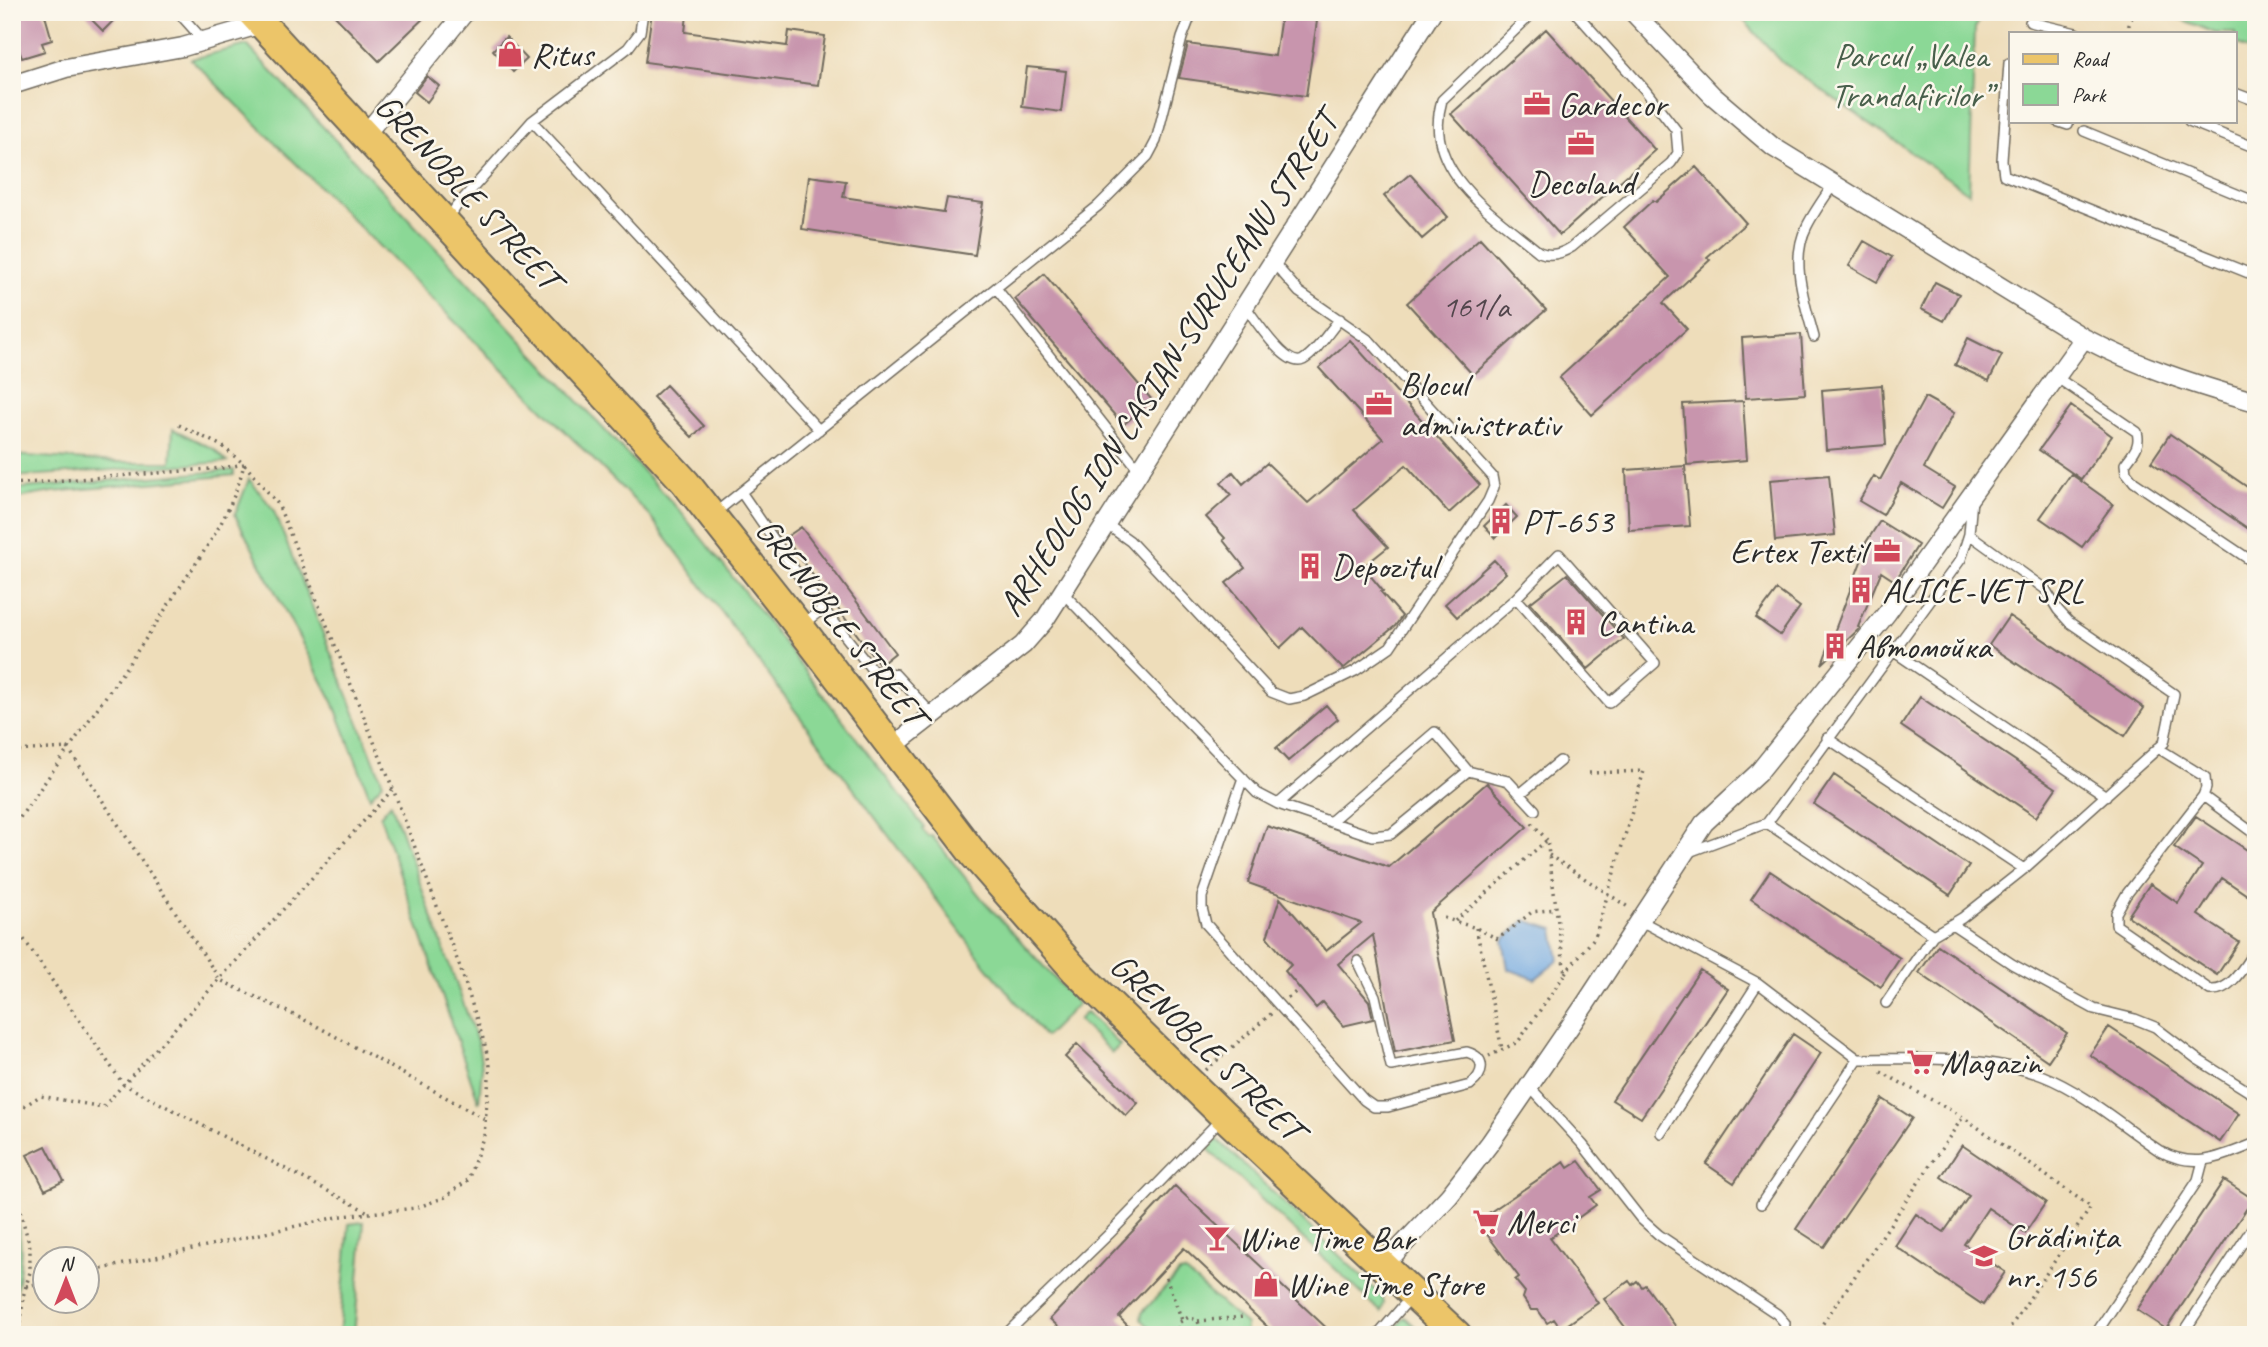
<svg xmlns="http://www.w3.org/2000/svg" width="2268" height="1347" viewBox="0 0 2268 1347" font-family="Caveat,sans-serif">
<rect width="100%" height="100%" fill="#fbf7ec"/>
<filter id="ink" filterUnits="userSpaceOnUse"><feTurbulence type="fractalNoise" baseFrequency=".0143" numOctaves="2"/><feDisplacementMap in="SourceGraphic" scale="14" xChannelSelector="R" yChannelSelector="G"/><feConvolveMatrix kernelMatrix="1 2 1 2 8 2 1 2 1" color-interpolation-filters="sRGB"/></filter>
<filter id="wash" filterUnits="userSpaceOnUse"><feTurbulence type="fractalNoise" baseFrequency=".00686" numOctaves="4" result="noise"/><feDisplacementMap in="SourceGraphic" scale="28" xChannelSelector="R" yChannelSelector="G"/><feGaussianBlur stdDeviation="1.57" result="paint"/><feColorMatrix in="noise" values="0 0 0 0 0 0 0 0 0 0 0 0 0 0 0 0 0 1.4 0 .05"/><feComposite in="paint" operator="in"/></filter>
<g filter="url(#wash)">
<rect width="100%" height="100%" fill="#eeddba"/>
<path fill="#8bd896" stroke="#5b8260" stroke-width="2" d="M1736,12H1985L1975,28L1969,193L1782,62Z
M2164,12H2256V54L2235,43V33H2215Z
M247,45L679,510L747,595L924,827L922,829L929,837L932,836L984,901L1078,1004L1045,1037L986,966L649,515L191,59Z
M173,429L214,449L227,462L12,477V455L117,462H171Z
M234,470V475L53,492L12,499V489Z
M249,479L273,509L383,783L370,797L333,702L235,515Z
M391,803L478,1044L482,1067L479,1103L380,816Z
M1086,1012L1120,1045L1112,1053L1078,1020Z
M1217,1139L1382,1296L1384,1303L1381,1312L1208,1149Z
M12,1207C32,1257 12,1286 12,1335Z
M364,1222L354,1335H339L349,1224Z
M1185,1272L1246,1325L1245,1335H1157L1141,1319L1142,1313L1179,1273Z
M1405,1317L1424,1335H1398L1397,1326Z"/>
<path fill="#72a8e0" stroke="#4e6a86" stroke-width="2" d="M1525,920L1554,929L1559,960L1535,979L1508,969L1503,940Z"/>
<g id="blocks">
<path fill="#c895ad" d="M12,12H44L52,40L42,43L45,51L22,58L19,50L12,53Z
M84,12H122L103,31Z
M331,12H430L379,61Z
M652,12L687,15L685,32L787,46L789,31L825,36L818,85L645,62Z
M1281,16L1317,21L1306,96L1179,78L1188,44L1275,56Z
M1546,29L1655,150L1560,235L1451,114Z
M506,37L527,59L513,72L493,50Z
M1027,67L1066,71L1061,112L1022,107Z
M427,76L439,86L427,102L415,92Z
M1696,167L1746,223L1707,257L1710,260L1663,303L1687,329L1592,415L1559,378L1670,277L1624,227L1653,200L1656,202Z
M1410,174L1448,217L1422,239L1384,196Z
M809,176L846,181L843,197L944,212L947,198L983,203L975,255L802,229Z
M1480,238L1546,310L1473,375L1407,303Z
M1864,241L1892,257L1877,282L1849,266Z
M1044,274L1152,400L1123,425L1015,299Z
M1935,282L1959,294L1944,321L1921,309Z
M1801,334L1805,394L1746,398L1742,338Z
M1968,338L2002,355L1989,381L1955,365Z
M1350,340L1480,485L1449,513L1406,465L1354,510L1388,547L1363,567L1383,591L1381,592L1402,616L1395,626L1343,669L1302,627L1280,648L1226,583L1245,568L1223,540L1225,538L1206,517L1231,495L1221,483L1233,472L1243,484L1267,463L1308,503L1383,439L1319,368Z
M666,385L704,426L692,437L653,397Z
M1882,385L1886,445L1826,450L1822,390Z
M1925,397L1954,413L1924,468L1955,487L1942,508L1901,483L1883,515L1859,501L1874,476L1880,480Z
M1743,401L1747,460L1687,465L1683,404Z
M2071,406L2112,436L2081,479L2039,450Z
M2170,434L2256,493V534L2151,462Z
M1685,466L1690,526L1629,530L1626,470Z
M2071,474L2113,504L2082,547L2040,518Z
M1829,475L1835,535L1775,541L1770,480Z
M1506,505L1517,517L1495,538L1484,526Z
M1880,521L1918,545L1895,581L1881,572L1858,627L1860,628L1822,664L1862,559L1857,556Z
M801,527L895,653L880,665L785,538Z
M1494,560L1506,573L1457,617L1445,604Z
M1567,574L1624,639L1588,669L1530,603Z
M1777,590L1800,607L1780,635L1756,618Z
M2009,616L2144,708L2125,736L1989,645Z
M1920,697L2056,788L2036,817L1901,726Z
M1326,705L1338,719L1288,761L1276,748Z
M1834,775L1969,866L1950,895L1814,804Z
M1487,783L1527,827L1430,913L1455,1040L1395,1052L1373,935L1338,964L1369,1001L1373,1019L1343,1026L1323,1002L1316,1008L1285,971L1291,965L1267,937L1280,898L1326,951L1361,923L1248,883L1267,826L1389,867Z
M2196,816L2256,856V901L2222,878L2198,915L2239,942L2217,975L2128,916L2150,884L2178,903L2202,866L2174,847Z
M1770,871L1900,958L1881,987L1751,899Z
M1938,945L2067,1033L2048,1061L1919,973Z
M1700,970L1728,989L1641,1118L1612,1100Z
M2109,1027L2239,1114L2220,1142L2090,1055Z
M1793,1034L1821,1053L1734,1183L1706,1164Z
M1077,1044L1138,1103L1126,1116L1065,1057Z
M1883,1099L1912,1118L1824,1247L1796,1229Z
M1962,1145L2046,1202L2025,1233L1988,1208L1964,1244L2005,1272L1983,1305L1895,1246L1916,1214L1944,1232L1969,1196L1941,1177Z
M46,1146L64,1181L45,1190L27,1155Z
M1579,1161L1601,1190L1590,1197L1596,1205L1550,1238L1598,1303L1561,1329L1554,1319L1547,1323L1538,1310H1531L1523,1298L1525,1292L1515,1280L1519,1277L1477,1221L1564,1162L1568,1168Z
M2224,1180L2253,1199L2166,1329L2137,1310Z
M1175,1186L1251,1257L1334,1335H1276L1184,1248L1119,1317L1137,1335H1067L1050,1319Z
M1629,1281L1632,1285L1637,1281L1642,1287L1645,1285L1682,1335H1631L1604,1299Z"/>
</g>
</g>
<g filter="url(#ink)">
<use href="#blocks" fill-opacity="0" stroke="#6f695d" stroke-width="2"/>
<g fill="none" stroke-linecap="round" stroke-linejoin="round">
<g stroke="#6f695d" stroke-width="12">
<path id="lane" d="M178,12L204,41
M1534,12L1442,100C1421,171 1492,213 1539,252C1551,257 1561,254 1572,247L1671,163L1678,153L1676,130L1645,90L1575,12
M2030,22L2076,33
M2011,63H2009L2002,160L2004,175L2256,276
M2235,93L2256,101
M532,121L819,430
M2056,121L2068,125
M2189,121L2256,148
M2084,131L2256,202
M448,220L456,207L532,121L628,48L640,32L643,12
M996,288L1140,471
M1245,306C1254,318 1286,369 1303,360C1317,352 1329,331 1340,319
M1814,337C1805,303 1789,260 1807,226C1814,212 1824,198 1833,185
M2056,377L2137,432C2141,446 2133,453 2125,464L2126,472L2134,482L2256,564
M741,492L810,592L873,671L895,674L933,715
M715,513L1098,206L1148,156L1156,141L1182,38L1192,12
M1106,524L1130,541L1271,692L1289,699L1304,696L1355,671L1390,647L1488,501L1494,487L1492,476L1370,341L1299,292L1273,262
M1063,593L1257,793L1278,804L1372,836L1391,834L1468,771L1508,781L1535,810
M801,625L823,609
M1893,651L2106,796
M1827,738L2024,869
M2158,748L2205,777L2206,788L2203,796L2126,895L2116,913V925L2210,990C2232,992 2245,964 2256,949
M1243,778L1202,897V908L1206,924L1364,1100L1374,1107H1388L1470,1085C1484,1074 1487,1058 1467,1052L1391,1066L1375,996L1358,961
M1520,794L1560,761
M2203,796L2256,835
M1278,804L1516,598L1559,554L1655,663L1609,703L1516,598
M1330,822L1435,732L1468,771
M1767,823L1933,935
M1689,852L1767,823L1961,559L1969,534L1972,499
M1639,920L1758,983L1858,1059L1761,1204
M1952,924L2012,964L2094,1009L2135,1019L2155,1027L2197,1059L2256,1096
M1886,1003L1933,935L1962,918L2024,869L2164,743L2174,694L2069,622L2058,610L2045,589L1969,534
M1858,1059C1916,1059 1988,1055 2043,1076C2084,1092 2124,1127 2160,1151C2195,1170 2221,1157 2256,1143
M1528,1085L1583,1145L1641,1219L1659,1235L1777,1314L1785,1323L1784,1335
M1661,1133L1758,983
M1005,1335L1109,1234L1222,1118
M1378,1335L1410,1298
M2095,1335L2198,1180L2203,1161
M2182,1335L2256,1222"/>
</g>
<g stroke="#6f695d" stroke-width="21">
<path id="street" d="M1633,12L1712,95L1773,147L2084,338C2139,367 2196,385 2256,402
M12,85L66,68L183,47L262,24
M365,135L465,12
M892,747L1023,645L1044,621L1432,12
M1383,1266L1449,1196L1490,1143L1586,1003L1704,823L1758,773L1887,613L2084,338"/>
</g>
<g stroke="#6f695d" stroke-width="32">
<path id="primary" d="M251,12L685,482L799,626L975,856L1075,970L1224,1116L1457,1335"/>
</g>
<path stroke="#6f695d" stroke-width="3.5" stroke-dasharray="2 5" stroke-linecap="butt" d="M2129,33V25L2134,12
M12,484L223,468L244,464
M12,751L68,748L220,980L313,1024L485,1119
M1532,823L1547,840
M12,829C66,751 123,675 174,596C203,552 232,516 244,464
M1549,855L1628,907
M1444,918L1476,928L1498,939L1532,912L1556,909
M1455,921L1547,840L1565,974L1518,1042L1489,1056
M12,922L123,1084L368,1212
M1476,928L1502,1049
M1565,973L1595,937L1644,771L1589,773
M1288,998L1297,991
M1206,1070L1272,1013
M1881,1072L1963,1117L2091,1207L2005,1335
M12,1114L40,1096L103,1107L393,789
M12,1192L18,1203L30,1247V1272L23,1297L20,1335
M88,1272L342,1216L416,1208L445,1197L468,1180L484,1135L490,1066L485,1045L461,970L393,789L278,504L244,464L222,446L175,423
M1166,1278L1182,1320
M26,1286L46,1282
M1198,1321L1244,1317
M1143,1332H1180
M1181,1335L1178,1329L1180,1322L1189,1317L1198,1321L1200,1328L1198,1335
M1249,1335L1253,1334
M1815,1335L1963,1117"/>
<use href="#lane" stroke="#fff" stroke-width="9"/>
<use href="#street" stroke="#fff" stroke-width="18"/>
<use href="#primary" stroke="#ecc569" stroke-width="28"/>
</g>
</g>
<defs>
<g id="shop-bare" transform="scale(2.1)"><path d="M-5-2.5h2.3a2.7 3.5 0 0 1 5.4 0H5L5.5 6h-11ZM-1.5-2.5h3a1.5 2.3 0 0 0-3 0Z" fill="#d1495b" stroke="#fbf7ec" stroke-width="2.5" paint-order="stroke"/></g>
<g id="office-bare" transform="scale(2.1)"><path d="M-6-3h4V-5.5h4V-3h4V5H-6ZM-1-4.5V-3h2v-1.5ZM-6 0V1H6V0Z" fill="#d1495b" stroke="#fbf7ec" stroke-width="2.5" paint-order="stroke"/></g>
<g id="building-bare" transform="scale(2.1)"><path d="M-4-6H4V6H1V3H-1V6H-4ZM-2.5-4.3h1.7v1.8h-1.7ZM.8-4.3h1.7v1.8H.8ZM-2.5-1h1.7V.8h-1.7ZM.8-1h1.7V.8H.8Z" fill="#d1495b" stroke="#fbf7ec" stroke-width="2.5" paint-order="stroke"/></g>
<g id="supermarket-bare" transform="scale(2.1)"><path d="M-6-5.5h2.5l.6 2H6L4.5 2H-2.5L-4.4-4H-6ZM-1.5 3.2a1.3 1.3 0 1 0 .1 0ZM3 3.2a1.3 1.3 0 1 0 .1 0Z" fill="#d1495b" stroke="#fbf7ec" stroke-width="2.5" paint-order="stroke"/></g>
<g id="bar-bare" transform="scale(2.1)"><path d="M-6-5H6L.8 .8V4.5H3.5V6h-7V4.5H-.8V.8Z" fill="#d1495b" stroke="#fbf7ec" stroke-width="2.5" paint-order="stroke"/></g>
<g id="school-bare" transform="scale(2.1)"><path d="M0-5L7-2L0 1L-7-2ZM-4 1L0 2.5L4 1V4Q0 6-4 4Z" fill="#d1495b" stroke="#fbf7ec" stroke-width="2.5" paint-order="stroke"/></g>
</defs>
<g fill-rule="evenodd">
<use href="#shop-bare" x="510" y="54"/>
<use href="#office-bare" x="1537" y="104"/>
<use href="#office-bare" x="1581" y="144"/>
<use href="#office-bare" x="1379" y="404"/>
<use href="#building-bare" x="1501" y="521"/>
<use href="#office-bare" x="1887" y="551"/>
<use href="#building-bare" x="1310" y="566"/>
<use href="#building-bare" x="1861" y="590"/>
<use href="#building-bare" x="1576" y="622"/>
<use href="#building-bare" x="1835" y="646"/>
<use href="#supermarket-bare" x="1920" y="1062"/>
<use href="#supermarket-bare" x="1486" y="1222"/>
<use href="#bar-bare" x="1217" y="1238"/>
<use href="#school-bare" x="1984" y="1256"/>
<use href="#shop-bare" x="1266" y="1284"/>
</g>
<g text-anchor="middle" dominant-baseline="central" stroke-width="5" stroke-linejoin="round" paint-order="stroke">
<g font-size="32" fill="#52464c">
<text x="1476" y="306">161/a</text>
</g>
<g font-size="35" fill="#2b2b2b" stroke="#fbf7ec" text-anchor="start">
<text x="531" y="54">Ritus</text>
<text x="1558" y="104">Gardecor</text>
<text x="1581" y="183" text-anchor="middle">Decoland</text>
<text x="1400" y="384">Blocul<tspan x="1400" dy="40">administrativ</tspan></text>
<text x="1522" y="521">PT-653</text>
<text x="1866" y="551" text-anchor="end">Ertex Textil</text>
<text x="1331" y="566">Depozitul</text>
<text x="1882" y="590">ALICE-VET SRL</text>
<text x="1597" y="622">Cantina</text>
<text x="1856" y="646">Автомойка</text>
<text x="1941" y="1062">Magazin</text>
<text x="1507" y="1222">Merci</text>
<text x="2005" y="1236">Grădinița<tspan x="2005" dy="40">nr. 156</tspan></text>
<text x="1238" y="1238">Wine Time Bar</text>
<text x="1287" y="1284">Wine Time Store</text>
</g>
<g font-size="35" fill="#485f4b" stroke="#fbf7ec">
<text x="1911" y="55">Parcul „Valea<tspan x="1911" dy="40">Trandafirilor”</tspan></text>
</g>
<g font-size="35" fill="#2b2b2b" stroke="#fbf7ec">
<text transform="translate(468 192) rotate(47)">GRENOBLE STREET</text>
<text transform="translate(1168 364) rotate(-57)">ARHEOLOG ION CASIAN-SURUCEANU STREET</text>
<text transform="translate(841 622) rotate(52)">GRENOBLE STREET</text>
<text transform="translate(1207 1047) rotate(44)">GRENOBLE STREET</text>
</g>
</g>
<rect width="2268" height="1347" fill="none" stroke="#fbf7ec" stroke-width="42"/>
<rect x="2009" y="32" width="228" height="91" fill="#fbf7ec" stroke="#a8a59f" stroke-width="2"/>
<rect x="2023" y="54" width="35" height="10" fill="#ecc569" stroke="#a8a59f" stroke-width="2"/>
<text x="2072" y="66" font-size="21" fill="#2b2b2b">Road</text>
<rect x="2023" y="84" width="35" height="21" fill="#8bd896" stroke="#a8a59f" stroke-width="2"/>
<text x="2072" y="102" font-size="21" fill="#2b2b2b">Park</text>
<g transform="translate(66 1280)"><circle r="33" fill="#fbf7ec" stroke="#a8a59f" stroke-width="2"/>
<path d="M0-5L12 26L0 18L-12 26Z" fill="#d1495b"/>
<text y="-10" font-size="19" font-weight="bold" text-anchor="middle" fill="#2b2b2b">N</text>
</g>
</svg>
